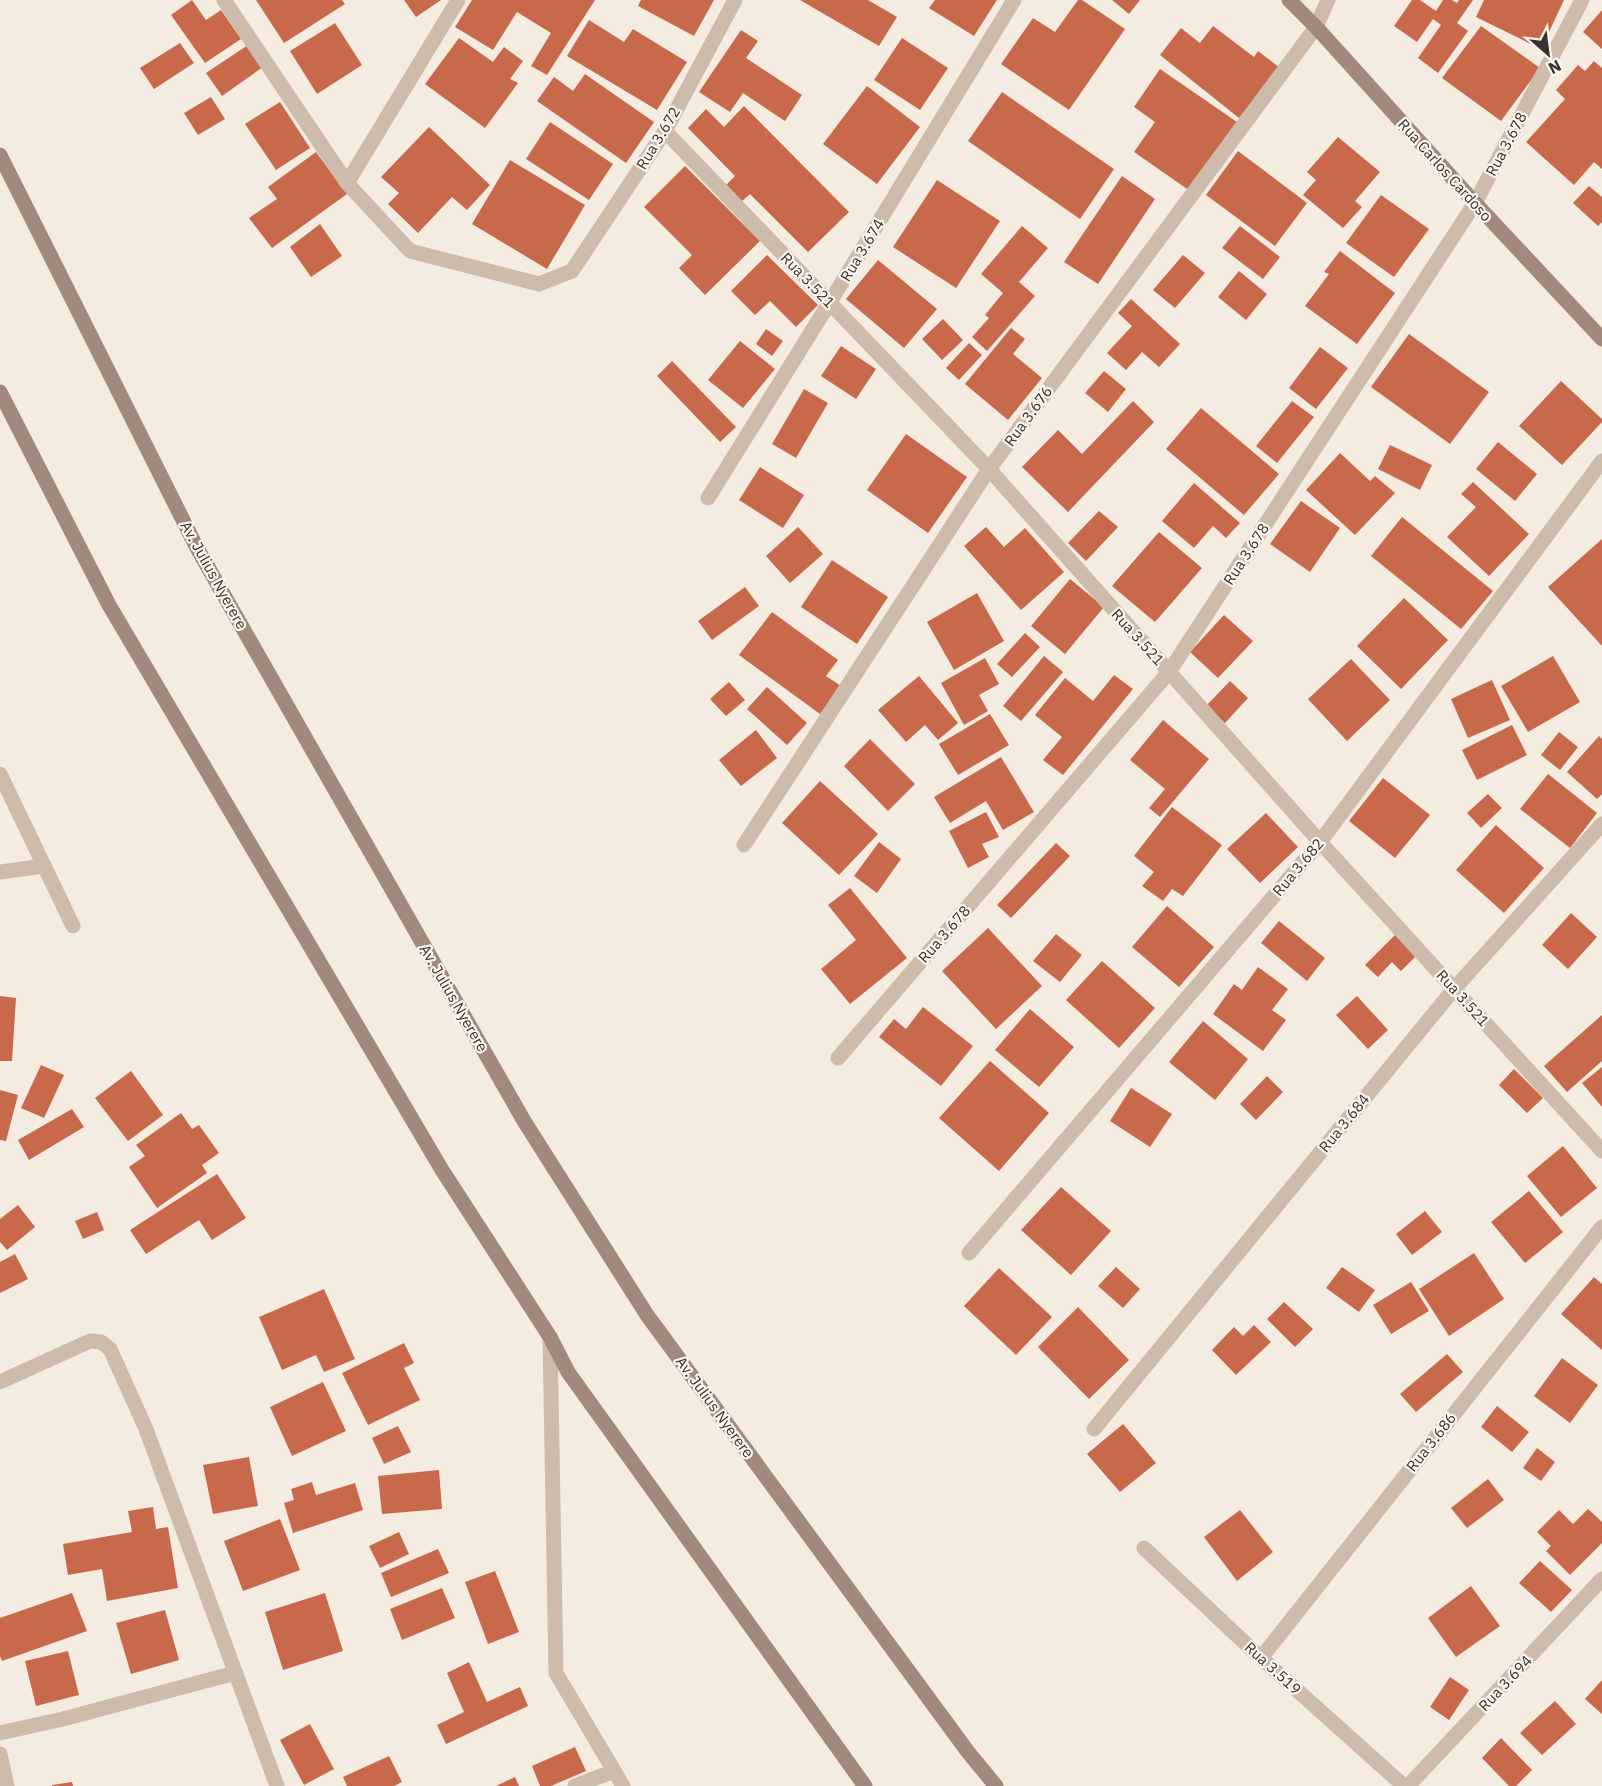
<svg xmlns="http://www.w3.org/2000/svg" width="1602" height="1786" viewBox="0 0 1602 1786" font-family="'IBM Plex Sans',sans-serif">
<rect width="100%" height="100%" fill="#f4ebe1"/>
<path fill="#c8694b" d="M192,0L206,20L221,10L241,39L205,63L171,15Z
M256,0H342L345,4L284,43Z
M404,0H441L416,17Z
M472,0H595L547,75L531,66L551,33L517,12L493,50L455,27Z
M641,0H714L694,36L638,6Z
M800,0H868L897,17L879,46Z
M935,0H997L974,36L929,8Z
M1078,0H1082L1125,29L1069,110L1001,64L1033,18L1055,32Z
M1112,0H1140L1129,14Z
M1412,0H1420L1436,11L1443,0H1452L1457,3L1459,0H1473L1457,23L1468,31L1438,73L1418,58L1441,25L1433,19L1417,42L1394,26Z
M1484,0H1564L1541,49L1476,17Z
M1602,10V49L1583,32Z
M589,20L624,42L633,29L687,62L657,110L567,56Z
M335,23L362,65L317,94L290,51Z
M1213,26L1254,57L1258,51L1279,67L1239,118L1160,55L1181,28L1200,43Z
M1481,26L1540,68L1501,121L1442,78Z
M741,30L758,41L746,58L802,95L785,121L743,93L730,112L699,92Z
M459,38L493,62L504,47L523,61L510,79L518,83L485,128L425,84Z
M902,38L948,68L920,110L874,80Z
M180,43L194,63L154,89L140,68Z
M248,45L263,67L222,96L206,73Z
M1594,61L1602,68V169L1594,162L1574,185L1526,142L1565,99L1556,90L1578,65L1585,71Z
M1160,69L1237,122L1190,191L1134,152L1155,122L1134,107Z
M585,74L654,122L626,163L537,101L554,77L573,91Z
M867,86L920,127L877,184L823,144Z
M1002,92L1114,169L1080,219L968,141Z
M211,97L225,119L198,135L184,113Z
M280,102L310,148L276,170L245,124Z
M744,106L849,212L808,252L750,194L742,201L726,185L735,176L688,128L706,109L724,127Z
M550,122L613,164L589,200L526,159Z
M429,127L490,185L467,210L452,197L418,233L388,204L399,193L381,177Z
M1338,137L1380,172L1355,201L1362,207L1343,228L1303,195L1316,180L1307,172Z
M1238,151L1307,203L1275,246L1206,195Z
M316,152L347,194L272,248L249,218L277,199L268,187Z
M510,160L585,205L547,269L472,224Z
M685,166L760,241L705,295L679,268L692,255L644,207Z
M1122,176L1155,199L1098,284L1064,262Z
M937,180L1000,221L956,288L893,247Z
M1589,186L1602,197V222L1598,226L1573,203Z
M1381,195L1429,229L1394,277L1346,243Z
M320,224L342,256L311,277L290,247Z
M1022,226L1048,248L1019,282L1035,296L987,351L972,337L989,318L985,315L1003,293L981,274Z
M1240,226L1280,257L1263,279L1222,248Z
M1340,251L1395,293L1357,344L1305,306L1329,274L1324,272Z
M767,255L818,305L796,327L770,301L755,315L731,291Z
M1183,255L1205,273L1175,308L1153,290Z
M878,260L937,309L904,348L846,299Z
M1239,271L1267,294L1246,320L1218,297Z
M1131,299L1180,344L1159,367L1142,352L1126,370L1107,353L1132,326L1118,313Z
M943,319L963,340L942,360L922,339Z
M1011,328L1025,339L1013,354L1042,378L1008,420L965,384Z
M766,329L783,341L772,356L756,344Z
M1409,334L1489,392L1450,444L1371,387Z
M740,341L775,369L743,408L708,380Z
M969,343L982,355L959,380L946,368Z
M841,346L876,369L856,399L821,376Z
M1320,347L1348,368L1316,409L1289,388Z
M672,361L736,427L720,442L657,376Z
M1104,371L1126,389L1108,412L1085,393Z
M1561,381L1602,419V422L1562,465L1519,426Z
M804,389L828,403L796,458L772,444Z
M1133,401L1154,422L1068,512L1022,467L1058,430L1082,454Z
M1292,401L1314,417L1277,463L1256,446Z
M1201,408L1279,474L1244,515L1166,449Z
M906,434L967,477L928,533L867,490Z
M1498,442L1537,474L1515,501L1476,469Z
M1390,445L1432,465L1420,490L1378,469Z
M1340,453L1370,481L1375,476L1395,493L1355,535L1306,490Z
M760,467L804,495L783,528L739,500Z
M1473,482L1529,534L1489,576L1447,537L1476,507L1461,494Z
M1194,483L1240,523L1226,538L1213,526L1194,548L1162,521Z
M1301,501L1340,528L1310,572L1270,544Z
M1099,511L1118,527L1086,561L1068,543Z
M1402,517L1493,591L1461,629L1371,556Z
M798,527L823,554L790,583L766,556Z
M986,527L1004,547L1025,528L1064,572L1021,610L964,546Z
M1159,532L1202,568L1155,622L1112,586Z
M1602,539V646L1548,587Z
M832,560L888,597L857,644L801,607Z
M1070,579L1104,607L1065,654L1031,626Z
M745,587L759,606L712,640L698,621Z
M977,593L1004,641L954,670L927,622Z
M1404,598L1448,640L1401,689L1357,646Z
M772,612L838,660L826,676L841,686L820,714L739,655Z
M1224,615L1253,641L1218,678L1190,652Z
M1025,633L1040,647L1012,677L997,664Z
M1044,656L1063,672L1021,721L1003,706Z
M1553,656L1580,702L1528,732L1501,686Z
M985,658L999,684L979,695L988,711L964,725L941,683Z
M1351,659L1390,700L1347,741L1308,699Z
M1114,675L1133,689L1063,775L1043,760L1062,737L1035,715L1065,678L1093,701Z
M919,676L958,723L938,740L925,725L906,742L878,710Z
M1492,680L1510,720L1468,738L1451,699Z
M1230,681L1248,698L1225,723L1206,706Z
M729,682L745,700L726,716L710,699Z
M767,687L807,723L787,745L747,709Z
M990,714L1009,745L958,775L939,744Z
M1163,720L1209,759L1160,817L1149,808L1165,789L1130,760Z
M1512,725L1527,755L1477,780L1462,750Z
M756,730L777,758L741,786L719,760Z
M1559,732L1578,747L1560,770L1541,755Z
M1599,736L1602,739V794L1597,799L1567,772Z
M870,739L915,784L888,811L844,766Z
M1001,757L1034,812L1003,830L986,801L950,823L934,797Z
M1548,774L1597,813L1570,848L1520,809Z
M1383,778L1430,815L1395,858L1349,821Z
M820,781L878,834L839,875L782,823Z
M1488,794L1502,808L1481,828L1467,813Z
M1172,807L1222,845L1183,896L1172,889L1163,901L1142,886L1154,872L1134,856Z
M986,812L999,837L982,844L989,857L968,868L949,831Z
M1266,813L1298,847L1260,883L1227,849Z
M1496,825L1544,868L1504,913L1456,870Z
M879,842L901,859L877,893L854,876Z
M1056,843L1070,856L1011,918L997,905Z
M850,888L907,958L850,1004L821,969L856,940L828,905Z
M1167,906L1214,947L1179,987L1132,947Z
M1571,913L1597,937L1568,969L1542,945Z
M1279,921L1325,958L1307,981L1261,943Z
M988,928L1042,986L996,1029L942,971Z
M1056,934L1082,955L1060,982L1033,961Z
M1395,935L1416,956L1401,971L1392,962L1378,977L1365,965Z
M1102,961L1155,1008L1119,1048L1066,1000Z
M1258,967L1288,989L1272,1010L1286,1020L1263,1051L1213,1014L1234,984L1242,990Z
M0,996L16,998L12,1061H0Z
M1357,996L1388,1030L1368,1049L1336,1015Z
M923,1007L973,1046L941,1086L879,1037L894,1019L906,1029Z
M1030,1009L1074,1047L1039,1087L995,1050Z
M1602,1015V1061L1567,1092L1544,1066Z
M1203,1021L1248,1059L1215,1100L1169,1062Z
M990,1061L1049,1113L999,1171L939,1118Z
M41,1065L64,1075L44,1118L21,1108Z
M1602,1067V1107L1582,1083Z
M1514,1069L1543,1098L1527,1113L1499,1085Z
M131,1071L163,1115L128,1141L95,1098Z
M1267,1076L1283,1092L1256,1120L1240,1104Z
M1131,1088L1172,1114L1150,1147L1110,1121Z
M0,1090L18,1095L6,1141L0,1140Z
M72,1109L84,1127L29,1160L18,1140Z
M181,1113L192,1129L199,1125L219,1153L202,1165L207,1173L157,1208L129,1167L145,1156L136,1145Z
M1563,1146L1597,1188L1561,1217L1527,1176Z
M217,1174L246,1218L212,1240L199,1220L146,1254L130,1230Z
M1061,1187L1111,1231L1071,1275L1021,1230Z
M1529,1191L1563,1232L1525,1263L1491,1222Z
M18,1205L35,1227L7,1250L0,1242V1219Z
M1425,1211L1442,1232L1412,1255L1396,1234Z
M97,1212L104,1230L83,1239L75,1221Z
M1474,1253L1504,1299L1449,1336L1419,1289Z
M15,1254L28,1279L0,1293V1262Z
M1116,1267L1140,1289L1123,1308L1098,1286Z
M1342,1267L1375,1290L1359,1312L1326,1288Z
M999,1268L1052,1317L1016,1355L964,1306Z
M1594,1277L1602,1284V1350L1561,1314Z
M1411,1282L1429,1311L1391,1334L1373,1305Z
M324,1289L355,1359L324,1372L316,1355L282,1370L259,1317Z
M1284,1302L1313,1329L1295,1347L1267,1319Z
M1078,1307L1129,1360L1089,1399L1038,1347Z
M1254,1325L1271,1342L1236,1375L1212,1350L1234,1327L1243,1336Z
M404,1343L414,1363L404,1368L420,1400L368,1425L342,1373Z
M1447,1354L1463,1372L1416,1412L1400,1394Z
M1562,1358L1598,1385L1570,1423L1534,1396Z
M323,1382L346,1431L292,1456L270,1407Z
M1497,1406L1529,1432L1512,1452L1481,1427Z
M1123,1424L1156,1463L1120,1492L1087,1454Z
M398,1426L411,1452L384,1464L372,1438Z
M1537,1448L1555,1462L1541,1481L1523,1468Z
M249,1457L258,1506L213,1514L203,1465Z
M439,1470L442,1509L382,1514L378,1476Z
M1488,1479L1504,1500L1467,1528L1451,1508Z
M312,1482L316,1495L355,1483L363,1510L293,1533L284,1503L294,1500L291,1489Z
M153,1507L156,1529L168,1527L178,1588L107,1601L102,1569L68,1575L63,1544L132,1532L128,1511Z
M1588,1509L1602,1522V1543L1570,1575L1546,1551L1551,1546L1537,1532L1559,1510L1573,1524Z
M1240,1510L1273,1552L1237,1581L1204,1537Z
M280,1519L300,1570L243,1591L224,1541Z
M399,1532L409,1554L380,1568L369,1546Z
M438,1549L449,1573L391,1597L381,1573Z
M1540,1561L1572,1590L1551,1612L1519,1583Z
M495,1571L519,1632L488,1644L465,1582Z
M1471,1586L1500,1626L1456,1657L1428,1618Z
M442,1588L455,1618L402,1640L390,1609Z
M72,1593L87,1631L2,1661L0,1656V1618Z
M325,1593L343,1651L283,1670L265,1612Z
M165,1610L179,1660L131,1674L116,1623Z
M68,1651L79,1695L36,1706L25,1661Z
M469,1662L487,1702L520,1687L528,1706L446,1744L437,1725L464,1712L447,1673Z
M1450,1677L1469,1690L1449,1720L1430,1707Z
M1602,1680V1714L1585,1699Z
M1555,1701L1576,1724L1542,1755L1520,1733Z
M310,1724L334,1769L304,1785L280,1740Z
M1501,1738L1532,1770L1516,1786H1509L1482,1758Z
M575,1747L586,1771L551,1786H540L532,1766Z
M389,1756L402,1782L394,1786H347L343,1777Z
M515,1777L519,1786H496Z
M72,1782L73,1786H52V1785Z"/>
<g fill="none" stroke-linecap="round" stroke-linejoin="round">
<path stroke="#cdbbac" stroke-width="15" d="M224,0L347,183L410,251L539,284L572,271L665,131L735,0
M665,131L989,469L1320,842L1602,1151
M347,183L458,0
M708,498L838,289L1014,0
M0,774L73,926
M744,845L989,469L1316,27L1328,0
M0,872L44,866
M838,1058L1169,672L1475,203L1582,0
M969,1253L1320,842L1602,461
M550,1337L556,1673L623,1786
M0,1382L90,1341L101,1342L110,1349L146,1429L277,1786
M1094,1429L1454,989L1602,824
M1144,1548L1261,1658L1404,1786
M1261,1658L1602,1227
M0,1733L63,1719L235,1673
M0,1754L7,1786
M575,1786L614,1771
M1408,1786L1602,1579"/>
<path stroke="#a18a7d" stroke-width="15" d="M1289,0L1316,27L1475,203L1602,339
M0,155L197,548L524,1121L647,1315L968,1752L996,1786
M0,392L109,605L442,1170L550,1337L568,1372L865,1786"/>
</g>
<g text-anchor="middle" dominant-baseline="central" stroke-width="4.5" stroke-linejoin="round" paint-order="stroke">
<g font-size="15" fill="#3b302b" stroke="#fbf5ee">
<text transform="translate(658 138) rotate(-59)">Rua 3.672</text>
<text transform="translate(1506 144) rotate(-62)">Rua 3.678</text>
<text transform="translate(1445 170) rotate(48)">Rua Carlos Cardoso</text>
<text transform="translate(862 250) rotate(-59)">Rua 3.674</text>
<text transform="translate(808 280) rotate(46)">Rua 3.521</text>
<text transform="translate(1028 416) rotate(-54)">Rua 3.676</text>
<text transform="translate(1246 554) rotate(-57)">Rua 3.678</text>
<text transform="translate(214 575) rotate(61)">Av. Julius Nyerere</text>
<text transform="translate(1138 637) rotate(48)">Rua 3.521</text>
<text transform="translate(1298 867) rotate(-50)">Rua 3.682</text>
<text transform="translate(944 934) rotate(-49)">Rua 3.678</text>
<text transform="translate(454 998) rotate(60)">Av. Julius Nyerere</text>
<text transform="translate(1463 998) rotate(48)">Rua 3.521</text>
<text transform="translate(1344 1123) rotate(-51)">Rua 3.684</text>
<text transform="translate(715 1407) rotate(54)">Av. Julius Nyerere</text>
<text transform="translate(1431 1442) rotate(-52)">Rua 3.686</text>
<text transform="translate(1273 1668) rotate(42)">Rua 3.519</text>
<text transform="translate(1505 1683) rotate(-47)">Rua 3.694</text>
</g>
</g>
<g transform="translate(1548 54) rotate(152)" stroke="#fbf5ee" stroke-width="4.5" paint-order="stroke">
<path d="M0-4.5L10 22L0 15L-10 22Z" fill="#3b302b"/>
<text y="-9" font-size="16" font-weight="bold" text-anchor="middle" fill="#3b302b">N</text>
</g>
</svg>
